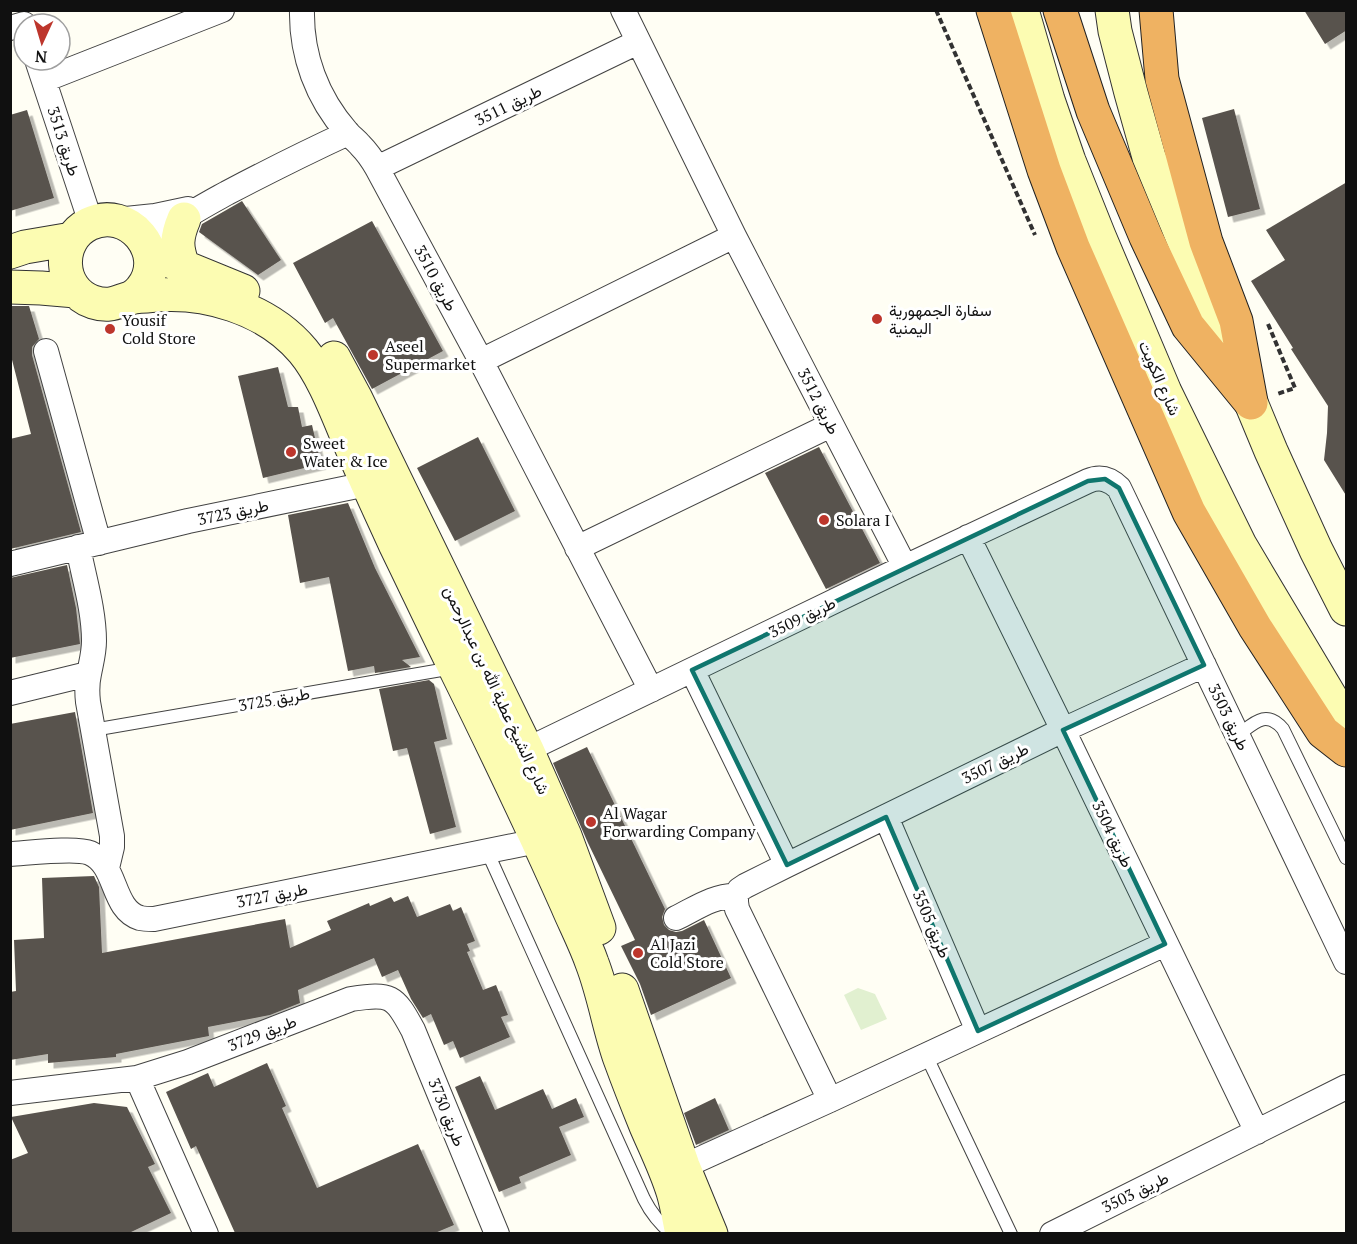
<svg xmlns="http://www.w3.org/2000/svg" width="1357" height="1244" viewBox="0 0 1357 1244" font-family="'PT Serif',Vazirmatn,serif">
<defs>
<filter id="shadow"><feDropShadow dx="5.5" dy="5.5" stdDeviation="0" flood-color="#0004"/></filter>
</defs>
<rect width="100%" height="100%" fill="#fffef4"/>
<path fill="#e1f0d0" d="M858,988L875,994L887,1019L861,1030L844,995Z"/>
<path fill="#59534d" filter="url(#shadow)" d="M1304,10H1347V30L1325,44Z
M1234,109L1260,209L1228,217L1202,118Z
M27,110L54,198L10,211V115Z
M1347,182V497L1324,460L1327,433L1328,406L1291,349L1293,348L1251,281L1285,260L1266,230Z
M242,201L281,260L258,275L199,232L202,224Z
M372,221L443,351L372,389L333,318L325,323L293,263Z
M10,306H29L39,339L32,347V355L81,532L10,549V439L31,434L10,352Z
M278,367L288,407H298L302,427L312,425L321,464L263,478L238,376Z
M478,437L515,511L455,541L417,468Z
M819,447L880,563L826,589L765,473Z
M348,503L375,568L420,657L402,660L411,667L375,673L374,666L348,671L329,577L300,583L288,515Z
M67,565L76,608L80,644L10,658V578Z
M429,680L434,684L447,739L434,742L456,827L430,834L407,748L393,751L379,689Z
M75,712L93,813L10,830V724Z
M587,747L665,909L662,917L664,925L669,930L676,932L682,931L704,920L731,978L651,1015L640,984L621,946L635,940L588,843L553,763Z
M94,876L99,887L102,953L285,919L290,948L331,930L327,921L369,903L370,906L391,897L394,902L408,896L417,917L450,904L453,911L461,907L475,941L467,944L470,951L467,952L483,990L496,985L508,1015L501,1017L510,1037L460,1058L453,1041L444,1045L431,1014L423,1018L411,999L398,970L382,977L374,958L298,990L300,1003L270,1015L208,1027L209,1036L116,1054V1057L48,1063V1054L10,1060V992L16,991L14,940L44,938L42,878Z
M267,1063L286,1106L282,1108L317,1188L418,1144L454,1225L435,1233H235L196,1146L191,1149L166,1092L208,1073L214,1087Z
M480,1076L495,1110L543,1089L552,1109L576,1098L584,1117L559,1127L571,1155L519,1177L521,1183L499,1192L455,1087Z
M715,1098L729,1130L696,1145L684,1113Z
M94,1103L127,1107L155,1164L148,1167L171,1213L129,1233H10V1160L28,1153L11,1117Z"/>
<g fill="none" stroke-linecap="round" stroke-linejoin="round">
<g stroke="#434343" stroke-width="14">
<path id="lane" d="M93,730L453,668
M1238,735C1254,723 1266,709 1283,729L1346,858
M487,851L644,1199C651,1213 660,1224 672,1234
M926,1055L1011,1234"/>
</g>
<g stroke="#434343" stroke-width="26">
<path id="street" d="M302,10C301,55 317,98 347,132C351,137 356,140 360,145C367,152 372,159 377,168L481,361L651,690
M623,10L734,236L905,567
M10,28L24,24
M37,60L91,223
M44,80L222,10
M377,168L638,42
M116,220L155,216L188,209
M148,248C169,224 200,208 227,193C267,172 307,152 348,133
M46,351L99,543
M481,361L734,236
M968,537L1063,730L1257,1132
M78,547C84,578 94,610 94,641C94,653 91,663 89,674C87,683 87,693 88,702L112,836V847L107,868
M577,548L831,425
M10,564L188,521L367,484
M692,670L787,865
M10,693L88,674
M512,757L905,567L1088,481C1100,476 1110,479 1119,488L1346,962
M886,817L978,1031
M10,854C28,853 76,847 90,853C118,865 111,909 140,918C144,919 150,919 154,919L552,838
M736,896L739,890L745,886L787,865L1063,730L1204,665
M736,896V902L737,909L830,1100
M676,918C695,909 714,895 736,896
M137,1078L206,1234
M10,1093L137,1078L188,1062L351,999C391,993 394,995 413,1030L497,1234
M669,1173L830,1100L1165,944
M1052,1234L1346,1087"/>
</g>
<g stroke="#323232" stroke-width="35">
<path id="secondary" d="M1022,10L1048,100L1069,161L1099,236L1165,392L1240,545L1346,723
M1112,10L1115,31L1131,93L1149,157L1271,451L1316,550L1346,609
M10,252L25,247L72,239
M150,253L243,291
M183,266C176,247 176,238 184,219
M10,287L41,288L76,291
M131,298C134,296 140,291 142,288C169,253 128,205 89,224C56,240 58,290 93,302C112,308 117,301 134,297C139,296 144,296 148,296C203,289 267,308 303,351C324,376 338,416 351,446C365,479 380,511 395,544C416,587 436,630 457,672C495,749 532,826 567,905C575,924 585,943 592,963C604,994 609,1028 620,1059C628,1081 637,1104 646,1126C655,1147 666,1169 673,1192C677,1205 679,1220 682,1234
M334,358L355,397L527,750L565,836L599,928
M622,990L683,1166L711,1234"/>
</g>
<g stroke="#212121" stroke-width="35">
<path id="highway" d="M993,10L1044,170L1073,247L1189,512L1255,627L1323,732L1346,750
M1060,10L1093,111L1146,237L1188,326L1251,403
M1156,10L1162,79L1206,242L1236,321L1251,402"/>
</g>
<path stroke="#323232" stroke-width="4" stroke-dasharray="6 3" stroke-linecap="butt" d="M936,10L1035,235
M1268,324L1295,388L1277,394"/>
<use href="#lane" stroke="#fff" stroke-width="12"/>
<use href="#street" stroke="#fff" stroke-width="24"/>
<use href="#secondary" stroke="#fcfcb2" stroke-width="33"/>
<use href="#highway" stroke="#efb262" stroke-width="33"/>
</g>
<path fill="#0f766e" fill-opacity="0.2" stroke="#0f766e" stroke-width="4.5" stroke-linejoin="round" d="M1105,479L1119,488L1204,665L1063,730L1165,944L978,1031L886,817L787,865L692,670L1088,481Z"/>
<g fill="#bd362c" stroke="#fff" stroke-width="2">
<circle cx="877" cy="319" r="6"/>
<circle cx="110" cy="329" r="6"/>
<circle cx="373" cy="355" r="6"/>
<circle cx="291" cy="452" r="6"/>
<circle cx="824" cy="520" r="6"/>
<circle cx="591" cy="822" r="6"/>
<circle cx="638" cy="953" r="6"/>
</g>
<g text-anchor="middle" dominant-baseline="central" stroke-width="6" stroke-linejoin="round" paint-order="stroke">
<g font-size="16" fill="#101010" stroke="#fff">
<text transform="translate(508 105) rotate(-26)">طريق 3511</text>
<text transform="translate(64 141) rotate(72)">طريق 3513</text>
<text transform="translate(436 278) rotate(62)">طريق 3510</text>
<text transform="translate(1160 378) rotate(66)">شارع الكويت</text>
<text transform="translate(819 401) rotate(63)">طريق 3512</text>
<text transform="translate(233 512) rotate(-12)">طريق 3723</text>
<text transform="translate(802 617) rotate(-26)">طريق 3509</text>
<text transform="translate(497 690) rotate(65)">شارع الشيخ عطية الله بن عبدالرحمن</text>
<text transform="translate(274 699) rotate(-10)">طريق 3725</text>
<text transform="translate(1229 717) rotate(64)">طريق 3503</text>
<text transform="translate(995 763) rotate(-26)">طريق 3507</text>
<text transform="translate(1113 834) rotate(64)">طريق 3504</text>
<text transform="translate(272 895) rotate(-11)">طريق 3727</text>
<text transform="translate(932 924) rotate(67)">طريق 3505</text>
<text transform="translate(262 1033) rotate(-21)">طريق 3729</text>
<text transform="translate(447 1112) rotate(68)">طريق 3730</text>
<text transform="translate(1135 1192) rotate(-26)">طريق 3503</text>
</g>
<g font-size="16" fill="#101010" stroke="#fff" text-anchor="start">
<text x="889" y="310">سفارة الجمهورية<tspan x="889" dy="18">اليمنية</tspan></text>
<text x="122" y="320">Yousif<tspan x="122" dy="18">Cold Store</tspan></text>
<text x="385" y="346">Aseel<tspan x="385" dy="18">Supermarket</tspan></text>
<text x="303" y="443">Sweet<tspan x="303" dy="18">Water &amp; Ice</tspan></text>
<text x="836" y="520">Solara I</text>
<text x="603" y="813">Al Wagar<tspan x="603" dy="18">Forwarding Company</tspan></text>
<text x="650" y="944">Al Jazi<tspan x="650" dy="18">Cold Store</tspan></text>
</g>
</g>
<rect width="1357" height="1244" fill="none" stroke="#101010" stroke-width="24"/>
<g transform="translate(42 42) rotate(184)"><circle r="28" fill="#ffffff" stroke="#9f9f9f" stroke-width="1.5"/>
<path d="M0-4.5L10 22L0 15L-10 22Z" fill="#bd362c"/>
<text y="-9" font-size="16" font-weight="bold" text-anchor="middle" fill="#101010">N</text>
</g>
</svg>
